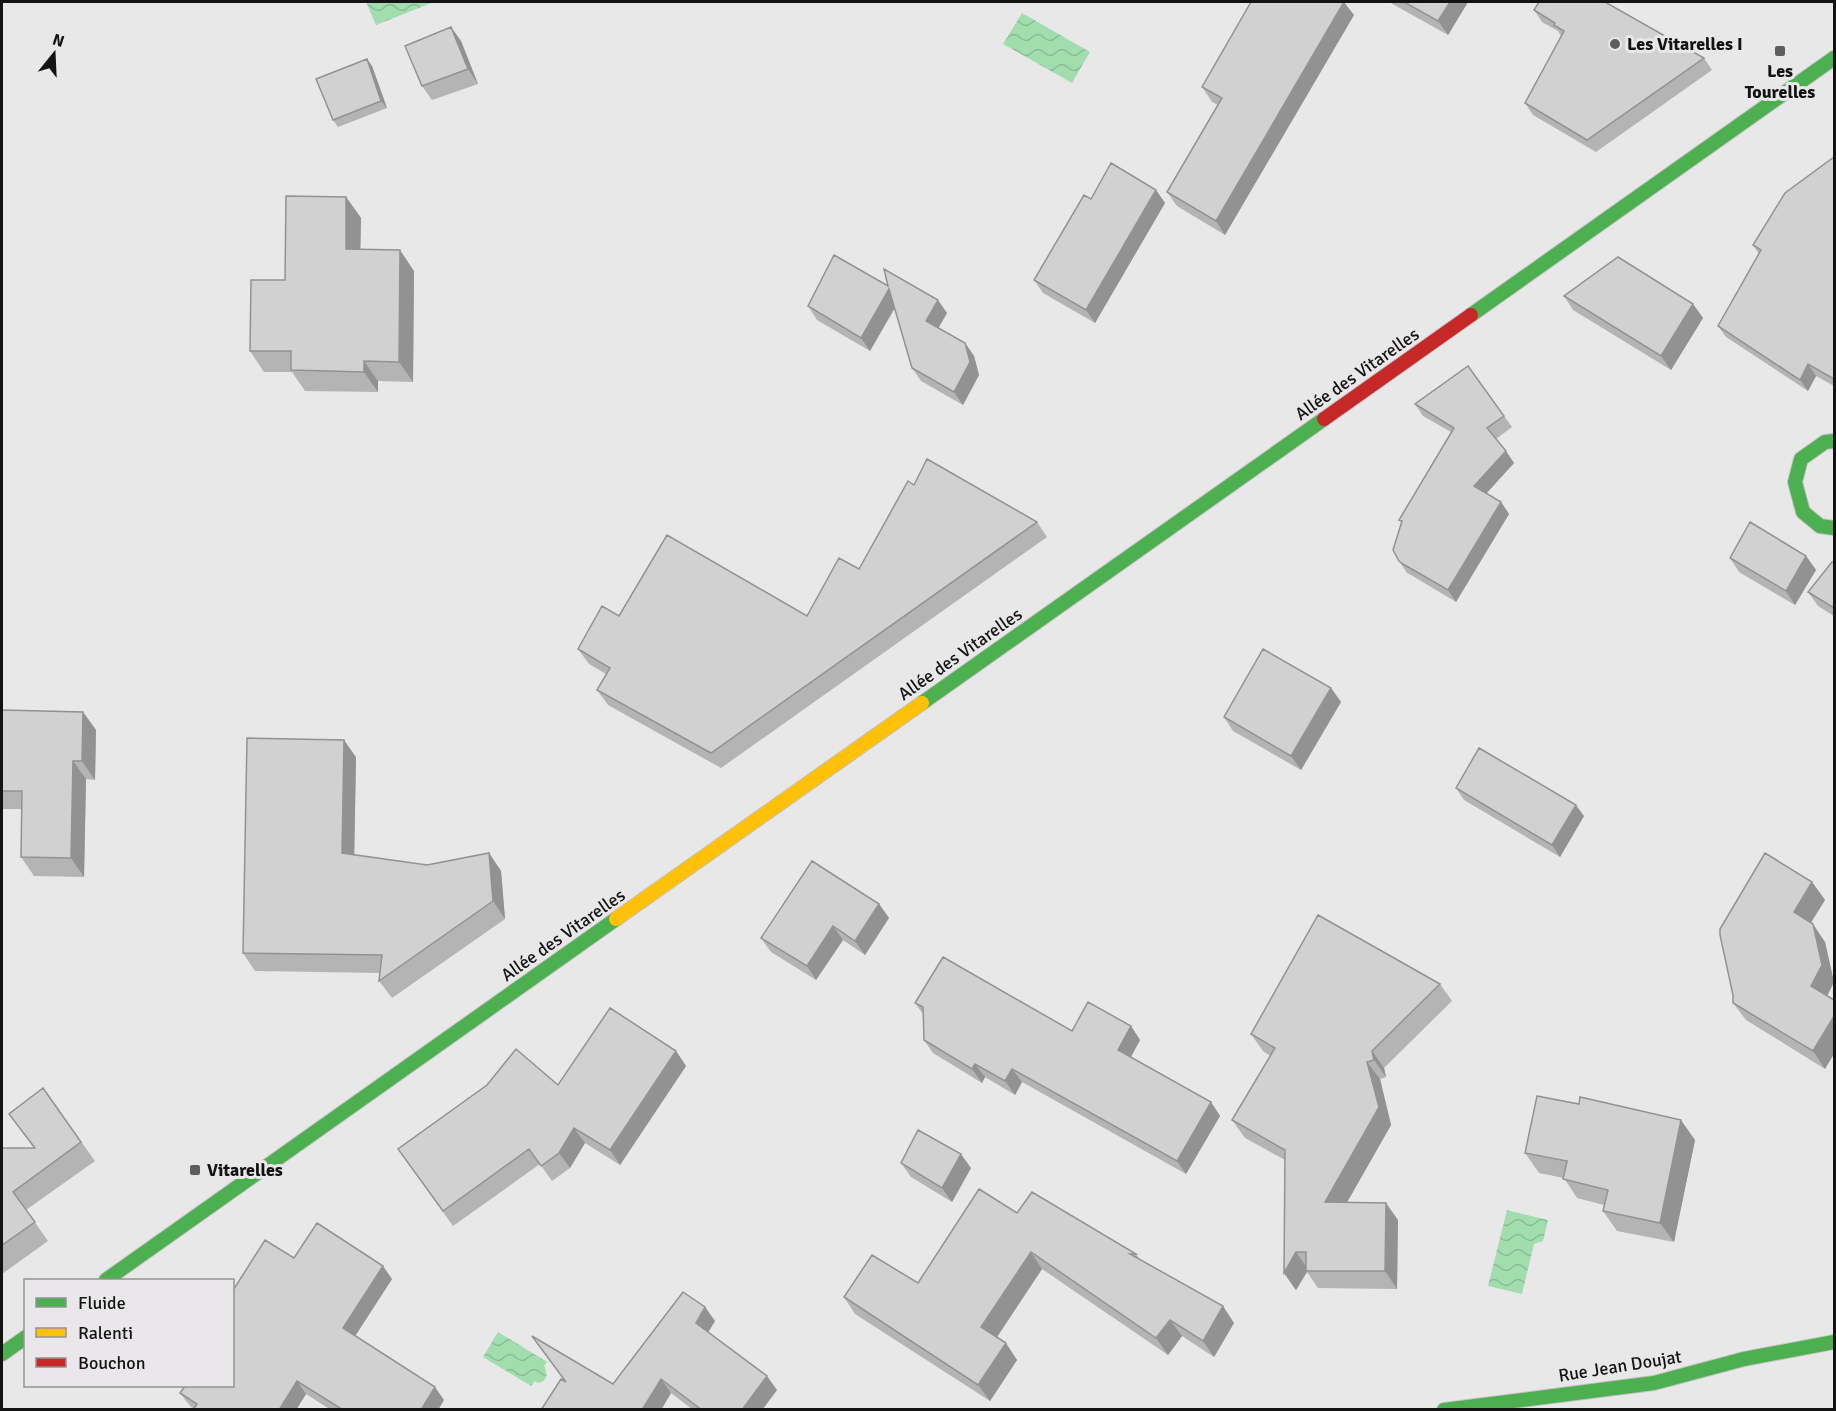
<svg xmlns="http://www.w3.org/2000/svg" width="1836" height="1411" viewBox="0 0 1836 1411" font-family="Signika,sans-serif">
<defs>
<pattern id="water-waves" width="16" height="10" patternUnits="userSpaceOnUse" patternTransform="scale(1.5)"><rect width="16" height="10" fill="#a2ddae"/><path d="M0 5q4-4 8 0t8 0" fill="none" stroke="#8bbd95"/></pattern>
</defs>
<rect width="100%" height="100%" fill="#e9e8e9"/>
<path fill="url(#water-waves)" d="M366,2H434L376,25Z
M1022,13L1090,52L1072,83L1003,44Z
M1507,1210L1548,1220L1543,1241L1534,1244L1522,1294L1488,1286Z
M498,1332L547,1362L544,1366C548,1374 548,1381 538,1383L535,1381L531,1386L483,1357Z"/>
<g fill="none" stroke-linecap="round" stroke-linejoin="round">
<g stroke="#c4c3c4" stroke-width="16">
<path id="fast" d="M1471,315L1834,58
M1834,441L1825,442L1801,459L1795,482L1803,512L1820,526L1834,528
M922,703L1324,419
M106,1280L616,919
M2,1354L26,1337
M1444,1410L1654,1383L1744,1359L1834,1342"/>
</g>
<g stroke="#c4c3c4" stroke-width="16">
<path id="slow" d="M616,919L922,703"/>
</g>
<g stroke="#c4c3c4" stroke-width="16">
<path id="jam" d="M1324,419L1471,315"/>
</g>
<use href="#fast" stroke="#4caf50" stroke-width="14"/>
<use href="#slow" stroke="#ffc107" stroke-width="14"/>
<use href="#jam" stroke="#c62828" stroke-width="14"/>
</g>
<path fill="#b5b4b5" d="M1389,2H1468L1448,35Z
M1534,10L1704,58L1712,70L1596,152L1533,115L1525,103L1561,36L1558,31L1542,22Z
M1354,15L1225,235L1177,206L1167,192L1218,105L1212,102L1202,87Z
M451,27L461,41L478,84L432,100L422,86Z
M367,59L372,66L387,108L338,127L333,120Z
M1834,157V386L1816,376L1808,391L1726,337L1718,326L1759,254L1753,245Z
M1156,190L1165,203L1095,323L1043,293L1034,280L1091,199Z
M346,197L361,218L360,250L414,271L413,382L378,381V392L305,391L292,372H264L250,351L285,280Z
M888,286L947,313L938,328L965,343L974,356L979,375L963,405L921,381L912,368L895,308L870,351L817,320L808,306Z
M1564,296L1693,304L1703,318L1671,370L1573,310Z
M1468,366L1512,427L1496,439L1514,463L1486,494L1501,502L1509,514L1456,602L1411,575L1407,573L1399,561L1402,523L1399,520L1451,432L1423,416L1415,404Z
M914,485L1037,522L1047,537L721,768L608,705L597,690L606,674L589,664L578,649L807,616L859,569Z
M1806,556L1816,570L1795,605L1739,572L1730,558Z
M1834,563V616L1818,606L1808,592Z
M1331,688L1341,702L1301,770L1233,731L1224,717Z
M2,710L83,712L96,730L95,780L86,779L84,877L34,876L21,857L22,809H2Z
M356,757L354,855L427,865L489,853L501,871L505,919L392,998L379,981L380,973L255,971L243,953Z
M1456,788L1584,816L1560,857L1464,800Z
M1812,882L1825,900L1811,923L1825,942L1834,982L1827,996L1825,1069L1746,1020L1733,1003Z
M879,904L889,918L865,955L843,940L816,980L771,952L761,938Z
M1440,984L1452,1001L1384,1068L1386,1077L1380,1079L1391,1125L1347,1202L1398,1220L1397,1289L1318,1288L1307,1272L1296,1290L1284,1273L1285,1160L1245,1138L1232,1120L1270,1056L1263,1051L1251,1034Z
M915,1003L1072,1031L1131,1026L1140,1040L1131,1057L1211,1102L1220,1116L1186,1174L1022,1082L1015,1095L985,1077L982,1083L933,1053L924,1040L923,1014Z
M676,1051L686,1066L620,1165L585,1143L570,1168L552,1181L540,1164L453,1226L398,1149L558,1085Z
M43,1088L95,1161L26,1210L48,1241L2,1274V1148H34L9,1114Z
M1695,1140L1674,1242L1617,1231L1603,1211L1604,1205L1577,1198L1564,1178L1539,1173L1525,1153Z
M901,1163L971,1168L952,1202L911,1177Z
M1017,1213L1136,1254L1140,1260L1234,1323L1214,1357L1182,1336L1168,1355L1042,1269L997,1337L1017,1360L990,1401L855,1314L844,1297L918,1283Z
M294,1258L392,1279L355,1336L444,1400L438,1410H331L306,1394L296,1410H193L194,1409L190,1406L180,1393Z
M705,1307L715,1321L708,1332L777,1390L762,1410H693L671,1393L661,1410H541L565,1381L613,1384Z"/>
<path fill="#939293" d="M1344,2L1354,15L1225,235L1216,221Z
M1450,2H1468L1448,35L1438,21Z
M451,27L461,41L478,84L468,69Z
M367,59L372,66L387,108L381,101Z
M1156,190L1165,203L1095,323L1086,310Z
M346,197L361,218L360,270L346,249Z
M400,250L414,271L413,382L399,362Z
M889,289L898,302L870,351L861,338Z
M938,300L947,313L935,334L926,321Z
M1693,304L1703,318L1671,370L1661,356Z
M965,343L974,356L979,375L963,405L954,392Z
M364,361L378,381V392L364,372Z
M1808,364L1816,376L1808,391L1800,380Z
M1506,451L1514,463L1482,498L1474,486Z
M1501,502L1509,514L1456,602L1448,590Z
M1806,556L1816,570L1795,605L1786,591Z
M1331,688L1341,702L1301,770L1291,756Z
M83,712L96,730L95,780L82,761Z
M344,740L356,757L354,871L342,853Z
M73,761L86,779L84,877L71,858Z
M1576,805L1584,816L1560,857L1552,845Z
M489,853L501,871L505,919L493,901Z
M1812,882L1825,900L1806,930L1794,912Z
M879,904L889,918L865,955L855,941Z
M1813,924L1825,942L1834,982L1823,1004L1811,986Z
M833,926L843,940L816,980L807,966Z
M1834,1016V1054L1825,1069L1813,1051Z
M1131,1026L1140,1040L1127,1064L1118,1050Z
M676,1051L686,1066L620,1165L610,1150Z
M1372,1051L1384,1068L1386,1077L1374,1060Z
M1367,1062L1380,1079L1391,1125L1337,1220L1325,1202Z
M975,1064L985,1077L982,1083L972,1069Z
M1012,1069L1022,1082L1015,1095L1005,1081Z
M1211,1102L1220,1116L1186,1174L1177,1161Z
M1681,1120L1695,1140L1674,1242L1660,1223Z
M574,1128L585,1143L570,1168L559,1153Z
M961,1154L971,1168L952,1202L942,1188Z
M1386,1203L1398,1220L1397,1289L1385,1271Z
M1031,1252L1042,1269L993,1343L981,1327Z
M1296,1252L1308,1269L1306,1271L1307,1272L1296,1290L1284,1273Z
M383,1266L392,1279L352,1341L343,1328Z
M1223,1306L1234,1323L1214,1357L1203,1341Z
M705,1307L715,1321L706,1336L696,1323Z
M1170,1320L1182,1336L1168,1355L1156,1338Z
M1006,1343L1017,1360L990,1401L978,1385Z
M767,1376L777,1390L762,1410H742Z
M661,1379L671,1393L661,1410H642Z
M297,1381L306,1394L296,1410H279Z
M435,1387L444,1400L438,1410H421Z"/>
<path fill="#d2d1d2" stroke="#939293" stroke-width="1.5" d="M1251,2H1344L1216,221L1167,192L1222,98L1202,87Z
M1404,2H1450L1438,21Z
M1539,2H1605L1704,58L1587,140L1525,103L1564,31L1554,25L1555,23L1534,10Z
M451,27L468,69L422,86L405,46Z
M367,59L381,101L333,120L316,79Z
M1834,157V379L1808,364L1800,380L1718,326L1761,250L1753,245L1785,193Z
M1111,163L1156,190L1086,310L1034,280L1084,195L1091,199Z
M286,196L346,197V249L400,250L399,362L364,361V372L291,370V351H250L251,280H285Z
M834,255L888,286L884,269L938,300L926,321L965,343L970,362L954,392L912,368L889,289L861,338L808,306Z
M1618,257L1693,304L1661,356L1564,296Z
M1468,366L1504,416L1487,428L1506,451L1474,486L1501,502L1448,590L1403,564L1399,561L1393,550L1402,521L1399,520L1454,428L1415,404Z
M927,459L1037,522L711,753L597,690L610,668L578,649L602,606L619,616L667,535L807,616L839,558L859,569L908,481L914,485Z
M1750,522L1806,556L1786,591L1730,558Z
M1832,562L1834,563V608L1808,592Z
M1263,649L1331,688L1291,756L1224,717Z
M2,710L83,712L82,761H73L71,858L21,857L22,791H2Z
M247,738L344,740L342,853L427,865L489,853L493,901L379,981L382,955L243,953Z
M1479,748L1576,805L1552,845L1456,788Z
M1765,853L1812,882L1794,912L1813,924L1822,965L1811,986L1834,1000V1016L1813,1051L1733,1003V995L1720,935V929Z
M812,861L879,904L855,941L833,926L807,966L761,938Z
M1318,915L1440,984L1372,1051L1374,1060L1367,1062L1379,1107L1325,1202L1386,1203L1385,1271H1306V1252H1296L1284,1273L1285,1150L1232,1120L1275,1048L1251,1034Z
M943,957L1072,1031L1088,1002L1131,1026L1118,1050L1211,1102L1177,1161L1012,1069L1005,1081L975,1064L972,1069L924,1040L923,1007L915,1003Z
M610,1008L676,1051L610,1150L574,1128L559,1153L541,1166L529,1149L443,1211L398,1149L487,1085L516,1049L558,1085Z
M43,1088L81,1142L13,1192L35,1222L2,1245V1148H35L9,1114Z
M1537,1096L1579,1104L1580,1097L1681,1120L1660,1223L1603,1211L1608,1190L1563,1179L1567,1161L1525,1153Z
M918,1130L961,1154L942,1188L901,1163Z
M979,1189L1017,1213L1032,1192L1136,1254H1130L1223,1306L1203,1341L1170,1320L1156,1338L1031,1252L981,1327L1006,1343L978,1385L844,1297L872,1255L918,1283Z
M317,1223L383,1266L343,1328L435,1387L421,1410H343L297,1381L279,1410H193L197,1404L180,1393L185,1386H232V1292L265,1240L294,1258Z
M683,1292L705,1307L696,1323L767,1376L742,1410H702L661,1379L642,1410H541L561,1379L566,1382L532,1336L613,1384Z"/>
<g fill="#5e5e5e" stroke="#eae7ea" stroke-width="2">
<circle cx="1615" cy="44" r="6"/>
<rect x="1774" y="45" width="12" height="12" rx="3"/>
<rect x="189" y="1164" width="12" height="12" rx="3"/>
</g>
<g text-anchor="middle" dominant-baseline="central" stroke-width="6" stroke-linejoin="round" paint-order="stroke">
<g font-size="18" font-weight="bold" fill="#131313" stroke="#eae7ea" text-anchor="start">
<text x="1627" y="44">Les Vitarelles I</text>
<text x="1780" y="71" text-anchor="middle">Les<tspan x="1780" dy="21">Tourelles</tspan></text>
<text x="207" y="1170">Vitarelles</text>
</g>
<g font-size="18" fill="#131313" stroke="#eae7ea">
<text transform="translate(1357 374) rotate(-35)">Allée des Vitarelles</text>
<text transform="translate(960 654) rotate(-35)">Allée des Vitarelles</text>
<text transform="translate(563 935) rotate(-35)">Allée des Vitarelles</text>
<text transform="translate(1620 1366) rotate(-9)">Rue Jean Doujat</text>
</g>
</g>
<rect width="1836" height="1411" fill="none" stroke="#131313" stroke-width="6"/>
<rect x="24" y="1279" width="210" height="108" fill="#eae7ea" stroke="#949294" stroke-width="1.5"/>
<rect x="36" y="1298" width="30" height="9" fill="#4caf50" stroke="#949294" stroke-width="1.5"/>
<text x="78" y="1309" font-size="18" fill="#131313">Fluide</text>
<rect x="36" y="1328" width="30" height="9" fill="#ffc107" stroke="#949294" stroke-width="1.5"/>
<text x="78" y="1339" font-size="18" fill="#131313">Ralenti</text>
<rect x="36" y="1358" width="30" height="9" fill="#c62828" stroke="#949294" stroke-width="1.5"/>
<text x="78" y="1369" font-size="18" fill="#131313">Bouchon</text>
<g transform="translate(54 54) rotate(18)" stroke="#eae7ea" stroke-width="4.5" paint-order="stroke">
<path d="M0-4.5L10 22L0 15L-10 22Z" fill="#131313"/>
<text y="-9" font-size="16" font-weight="bold" text-anchor="middle" fill="#131313">N</text>
</g>
</svg>
